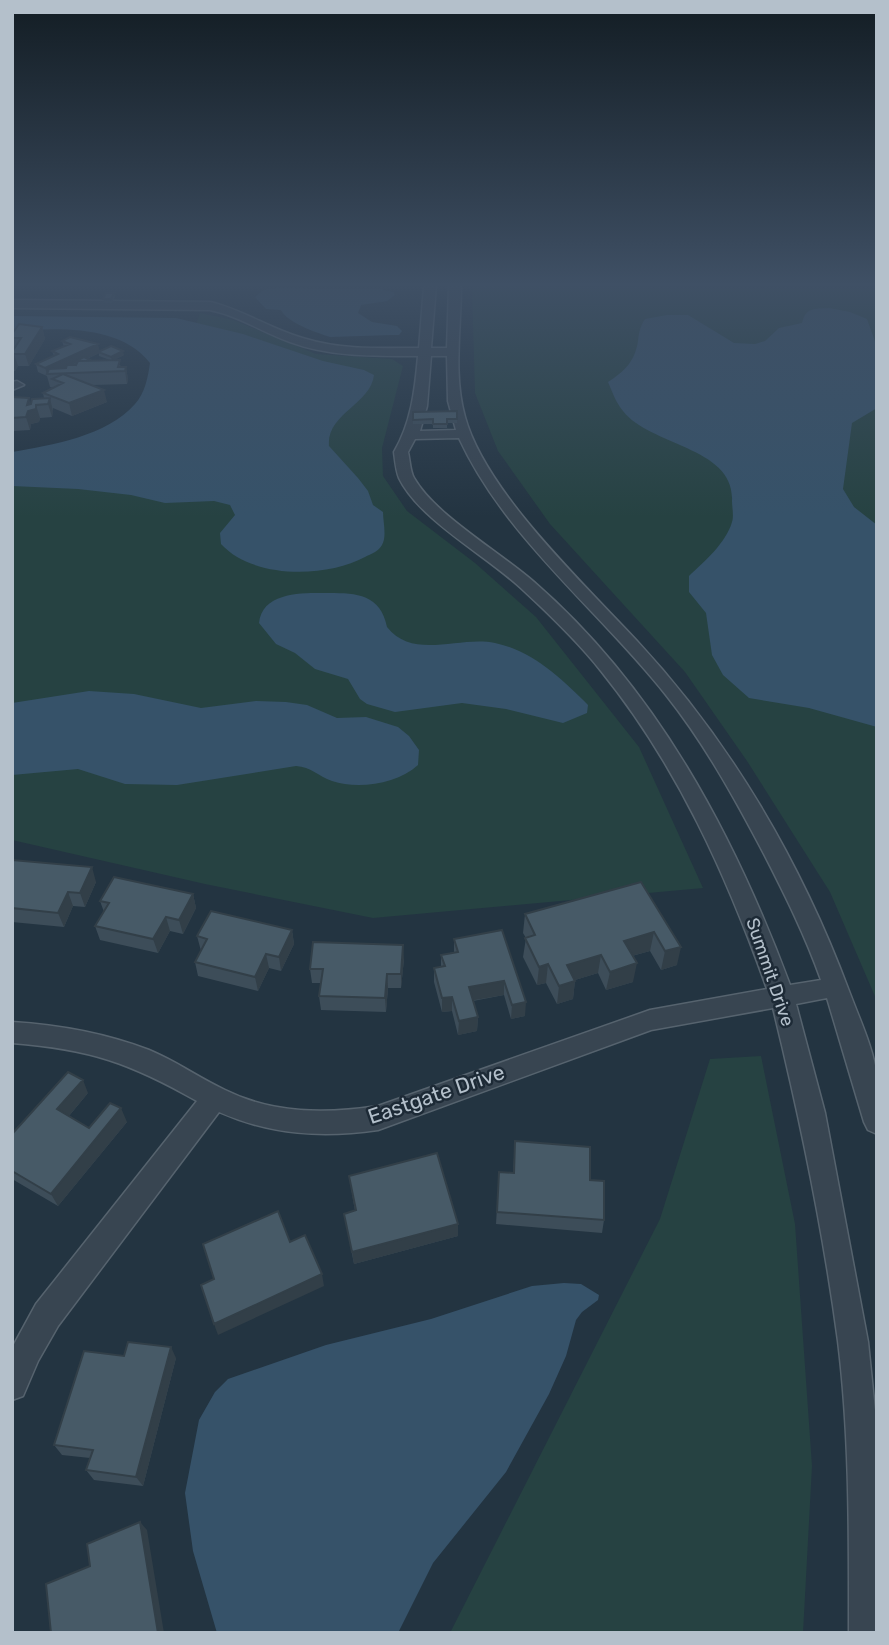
<svg xmlns="http://www.w3.org/2000/svg" width="889" height="1645" viewBox="0 0 889 1645" font-family="Rubik,sans-serif">
<rect width="100%" height="100%" fill="#233441"/>
<path fill="#264242" d="M481,286L877,289V1001L830,892L747,761L685,672L550,524L498,451L475,393L472,288Z
M200,313L233,320L316,354L392,359L403,366L382,448L383,476L407,511L475,563L536,617L639,747L703,888L373,918L205,884L12,840V462L163,423Z
M761,1056L795,1224L812,1466L803,1633H450L660,1219L710,1059Z"/>
<path fill="#365269" d="M278,288L380,289L393,292L395,295L387,301L361,305L358,313L372,322L397,326L402,331L399,335H392L330,337C315,332 288,323 281,310L266,309L255,297L263,290Z
M829,308L850,312L867,319L877,347V408L852,423L843,489L854,507L877,525V727L809,708L749,698L723,675L712,655L706,613L689,592V576C704,562 726,543 732,522C734,516 732,507 732,501C735,447 650,446 623,411C616,403 612,391 608,382C625,371 635,361 638,341C639,332 640,327 645,319L667,315H688L734,343L755,344L765,341L779,328L802,323C806,307 814,309 829,308Z
M12,316L176,318L243,334L323,361L364,370L374,375C371,404 326,414 329,446L358,478L368,491L373,505L383,512C383,522 387,536 382,545C379,551 371,554 365,557C326,578 253,579 221,544L220,533L235,515L230,505L214,501L165,503L131,495L78,489L12,486V452C52,445 107,436 135,404C145,393 148,377 150,363C120,324 56,328 12,331Z
M320,593C351,593 380,591 387,627C414,661 460,635 495,643C533,651 562,679 588,705L587,713L563,723L506,709L462,703L395,712L367,704L360,699L348,679L315,669L295,653L276,644L259,623C262,594 297,593 320,593Z
M89,691L134,694L201,708L256,701L286,702L307,705L337,718L366,717L398,727L409,736L419,750L418,765C397,784 358,790 332,781C318,776 311,767 296,766L177,785L125,784L78,769L12,775V703Z
M564,1283L581,1284L599,1295L598,1300L582,1312L576,1320L566,1356L549,1394L506,1472L433,1563L398,1633H217L193,1551L185,1493L199,1420L215,1392L228,1379L326,1345L431,1319L532,1286Z"/>
<g fill="none" stroke-linecap="round" stroke-linejoin="round">
<g stroke="#56636e" stroke-width="3">
<path id="minor" d="M424,286H436L431,348H447L449,286H461C461,330 453,374 465,417C485,491 584,584 637,641C730,741 801,862 849,991C859,1018 873,1047 877,1076C879,1094 877,1115 877,1134L868,1130L864,1122L827,998L796,1004L825,1113L868,1342L877,1430V1633H849C849,1536 850,1438 838,1341C823,1229 800,1118 773,1008L651,1030L378,1130C323,1138 271,1135 219,1112L58,1326L38,1361L23,1396L12,1400V1348L36,1304L197,1101C130,1063 90,1049 12,1043V1022C59,1025 105,1033 149,1050C176,1061 199,1078 225,1090C273,1114 326,1114 378,1106L650,1010L767,989C727,876 677,765 601,671C579,643 551,616 524,591C489,557 420,521 399,478C396,471 395,460 394,452C411,423 415,391 418,356C375,356 330,357 290,342C262,332 239,316 210,310L12,308V300L210,302C244,310 272,330 306,339C342,350 381,348 419,348ZM431,356H447L448,401L456,430L420,431L427,406ZM459,438C506,539 598,609 666,695C705,744 735,799 764,854C785,895 805,935 821,980L790,985C734,835 657,689 534,582C500,552 436,516 414,478C410,471 410,460 408,452L415,439Z
M17,381L24,385L12,390V382Z"/>
</g>
<use href="#minor" fill="#384551" fill-rule="evenodd"/>
</g>
<path fill="#3d4d59" fill-rule="evenodd" d="M114,293L115,297L112,303H104L103,299Z
M42,327L45,339L29,366H18L15,371H12V334Z
M62,341L100,352L124,355L114,360L122,367H126L128,380L127,384L93,385L107,402L72,416L53,408L52,417L40,418L39,422L31,424L30,430L13,431L12,434V397L30,404L44,398L43,393L54,388L50,387L47,376L38,372L36,364L54,356L52,351L64,347ZM99,353V356L110,360L92,361L87,359Z
M413,412L457,419V423H447V428H433V424H413Z
M12,860L96,882L85,907L73,906L64,927L12,922Z
M641,882L677,965L661,970L650,951L632,956L633,982L606,990L598,973L575,980L573,999L557,1004L546,983L537,985L523,957L526,938L523,933L525,914Z
M193,894L196,908L183,934L170,931L158,953L100,940L95,926L104,912L100,901Z
M292,930L294,944L281,971L269,968L258,991L198,976L195,962L201,951L197,936Z
M502,930L525,1016L511,1019L504,995L473,1001L478,1017L477,1031L458,1035L452,1011L442,1012L434,982V968L441,967V955L454,952V939Z
M404,959L401,988H388L386,1012L321,1010L319,996L321,983H312L310,969Z
M88,1093L69,1116L89,1128L127,1122L58,1206L12,1179V1134Z
M515,1141L590,1180L604,1220L602,1233L496,1224L499,1172L513,1173Z
M349,1176L458,1224V1236L354,1264L344,1214L355,1211Z
M176,1358L143,1486L94,1480L86,1470L90,1458L62,1455L54,1445Z"/>
<path fill="#323f48" d="M42,327L45,339L29,366L25,354Z
M98,344L100,353L74,364L72,363V365L47,374L45,368Z
M123,351L124,355L112,361L111,357Z
M14,354L18,366L15,371L12,362V357Z
M126,367L128,380L127,384L125,371Z
M104,390L107,402L72,416L69,403Z
M29,398L32,410L36,405L40,418L39,422L31,424L30,430L26,417Z
M50,398L53,411L52,417L48,404Z
M92,867L96,882L85,907L80,893Z
M68,892L73,906L64,927L58,913Z
M193,894L196,908L183,934L179,920Z
M166,917L170,931L158,953L153,939Z
M292,930L294,944L281,971L279,957Z
M654,932L650,951L620,959L624,941Z
M403,945L404,959L401,988V974Z
M681,947L677,965L661,970L665,951Z
M266,954L269,968L258,991L255,977Z
M601,955L598,973L565,983L567,965Z
M637,963L633,982L606,990L610,972Z
M548,964L546,983L537,985L539,967Z
M387,974L388,988L386,1012L385,998Z
M504,981V995L469,1001V987Z
M575,981L573,999L557,1004L559,986Z
M452,997V1011L442,1012V998Z
M526,1002L525,1016L511,1019L512,1005Z
M478,1017L477,1031L458,1035L459,1021Z
M83,1080L88,1093L63,1123L57,1109Z
M121,1108L127,1122L58,1206L51,1194Z
M458,1224V1236L354,1264L352,1252Z
M322,1274L324,1286L218,1335L214,1324Z
M171,1347L176,1358L143,1486L136,1477Z
M140,1522L147,1530L164,1633H158Z"/>
<path fill="#475a67" stroke="#323f48" stroke-width="2" d="M106,293H114L111,299H103Z
M19,324L42,327L25,354H14L12,357V352L21,338H12V334Z
M70,337L98,344L45,368L36,364L58,354L52,351L70,344L62,341Z
M111,346L123,351L111,357L98,352Z
M84,357L92,361H78L76,365L72,363Z
M120,360L118,367H126L125,371L47,374L49,369L66,368L67,365H76L78,361Z
M63,374L104,390L69,403L43,393L63,383L52,379Z
M12,397L29,398L27,405L31,404L32,399L50,398L48,404L36,405V409L28,411L26,417L12,418Z
M457,411V419H447V424H433V419L413,420V412Z
M12,860L92,867L80,893L68,892L58,913L12,908Z
M114,877L193,894L179,920L166,917L153,939L95,926L109,903L100,901Z
M641,882L681,947L665,951L654,932L624,941L637,963L610,972L601,955L567,965L575,981L559,986L548,964L539,967L525,938L535,935L525,914Z
M211,911L292,930L279,957L266,954L255,977L195,962L207,939L197,936Z
M502,930L526,1002L512,1005L504,981L469,987L478,1017L459,1021L452,997L442,998L434,968L445,966L441,955L458,952L454,939Z
M313,942L403,945L401,974H387L385,998L319,996L323,969H310Z
M68,1072L83,1080L57,1109L89,1128L110,1103L121,1108L51,1194L12,1171V1134Z
M515,1141L590,1147V1180L604,1181V1220L497,1212L499,1172L514,1173Z
M437,1153L458,1224L352,1252L344,1214L356,1210L349,1176Z
M278,1211L290,1242L305,1235L322,1274L214,1324L201,1285L214,1279L203,1244Z
M128,1342L171,1347L136,1477L86,1470L93,1450L54,1445L84,1351L124,1356Z
M140,1522L158,1633H51L46,1584L90,1566L87,1544Z"/>
<linearGradient id="sky" x2="0" y2="1"><stop stop-color="#131d24"/><stop offset="0.55" stop-color="#3f5065"/><stop offset="1" stop-color="#3f5065" stop-opacity="0"/></linearGradient>
<rect width="889" height="517" fill="url(#sky)"/>
<g text-anchor="middle" dominant-baseline="central" stroke-width="5" stroke-linejoin="round" paint-order="stroke">
<g font-size="18" fill="#b4c0cb" stroke="#1d2a36">
<text transform="translate(770 972) rotate(71)">Summit Drive</text>
</g>
<g font-size="21" fill="#b4c0cb" stroke="#1d2a36">
<text transform="translate(436 1094) rotate(-19)">Eastgate Drive</text>
</g>
</g>
<rect width="889" height="1645" fill="none" stroke="#b4c0cb" stroke-width="28"/>
</svg>
